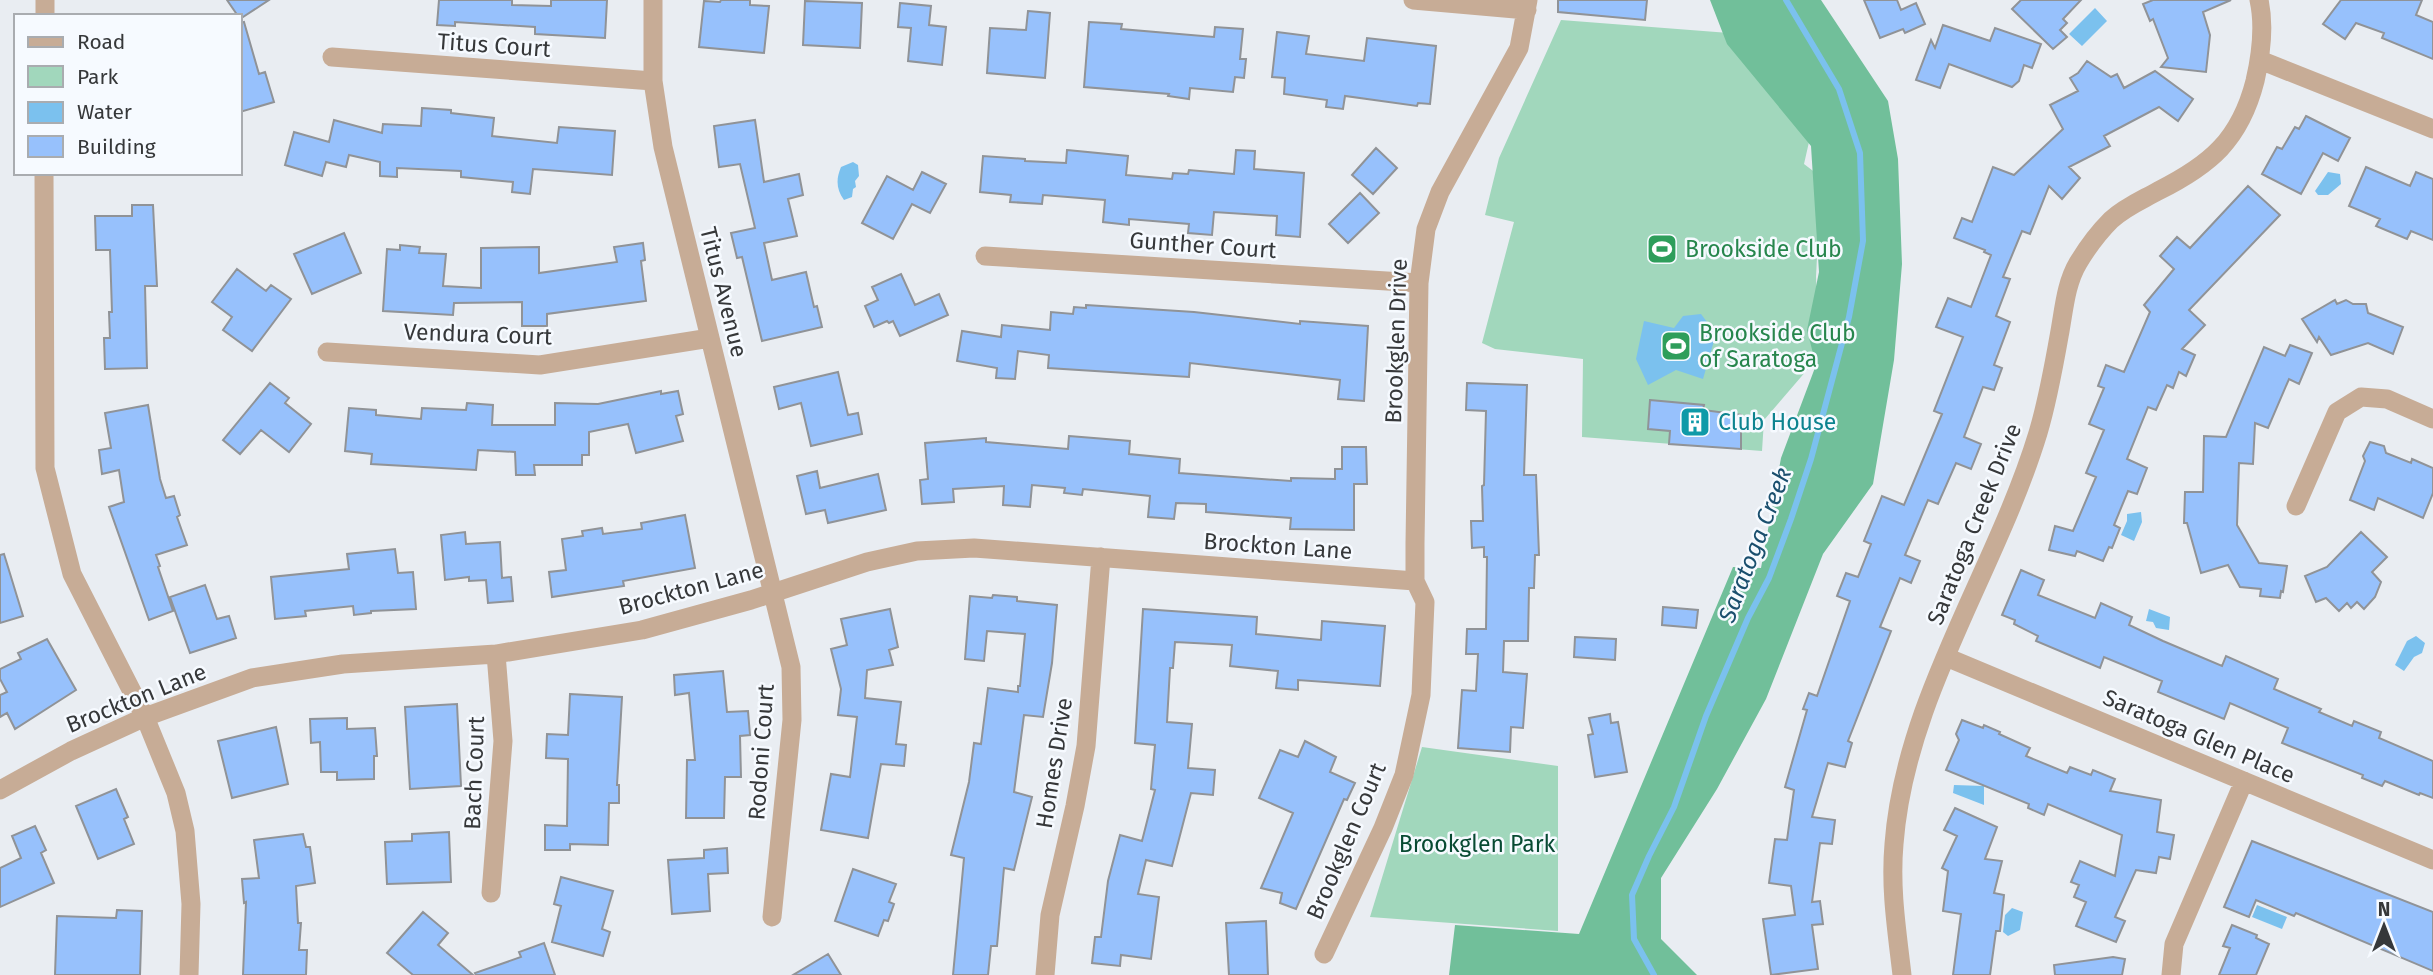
<svg xmlns="http://www.w3.org/2000/svg" width="2433" height="975" viewBox="0 0 2433 975" font-family="'Fira Sans',sans-serif">
<rect width="100%" height="100%" fill="#e9edf2"/>
<path fill="#a1d7bc" d="M1561,20L1729,33L1809,142L1804,164L1821,177L1816,277L1819,356L1764,420L1762,451L1582,437L1583,359L1495,349L1482,343L1514,222L1485,215L1499,158Z
M1422,747L1558,766V931L1370,917Z"/>
<path fill="#71bf9a" d="M1710,0H1821L1888,101L1898,159L1902,264L1894,360L1873,484L1823,554L1766,699L1717,789L1661,878V939L1697,975H1449L1455,925L1579,934L1733,567L1761,568L1781,458L1816,365L1807,330L1819,272L1811,146L1727,44Z"/>
<path fill="#7bc1ee" d="M2095,8L2107,21L2082,46L2069,34Z
M853,162L858,165L859,176L855,181L856,187L853,189L852,197L844,200C836,189 836,179 841,167Z
M2328,172L2340,174L2341,184L2328,195H2318L2315,191Z
M1701,314L1716,334L1703,379L1676,370L1648,385L1636,359L1644,321L1674,328L1683,316Z
M2141,512L2142,522L2134,541L2121,535L2127,521V514Z
M2149,609L2170,617L2169,630L2156,628L2153,622L2146,621Z
M2416,636L2425,643L2422,653L2414,657L2404,671L2395,665L2407,641Z
M1954,785L1984,786V805L1953,793Z
M2257,905L2287,917L2282,929L2252,917Z
M2012,908L2023,912L2020,930L2008,936L2003,932L2005,915Z"/>
<g fill="none" stroke-linecap="round" stroke-linejoin="round">
<path stroke="#7bc1ee" stroke-width="6" d="M1654,975L1634,939L1632,895L1649,856L1674,807L1706,716L1748,618L1769,578L1791,519L1811,459L1849,317L1863,241L1860,153L1839,89L1786,0"/>
</g>
<path fill="#97c1fc" stroke="#909397" stroke-width="2" d="M227,0H269L240,19Z
M439,0H512V5L551,6V0H607L605,38L535,34V27L455,22V26L437,25Z
M721,0H750V5L769,6L764,53L699,47L704,1L720,2Z
M1558,0H1647L1645,20L1558,12Z
M1864,0H1897L1901,10L1916,3L1925,24L1905,33L1903,29L1880,38Z
M2021,0H2081L2063,19L2067,23L2060,30L2067,37L2053,49L2012,9Z
M2153,0H2231L2203,12L2210,35L2206,72L2161,67L2168,58L2153,19L2150,21L2143,4Z
M2341,0H2422L2416,15L2433,22V59L2382,38L2384,33L2356,23L2345,39L2323,24Z
M805,1L862,3L860,48L803,45Z
M900,3L931,6L929,25L946,27L942,65L908,61L911,28L898,27Z
M1028,11L1050,13L1045,78L987,73L990,28L1026,30Z
M244,22L259,74L265,72L274,102L240,112V23Z
M1089,22L1122,24L1121,29L1214,37L1215,27L1243,29L1240,59H1246L1244,78L1235,77L1233,92L1190,88L1189,99L1168,96L1169,94L1084,87Z
M1943,25L1990,41L1995,28L2041,44L2032,68L2024,65L2019,81L2012,87L1949,64L1940,88L1916,80L1931,40L1935,48Z
M1277,32L1309,36L1306,54L1364,61L1367,38L1436,46L1430,104L1418,103L1417,106L1345,96L1343,109L1326,107L1327,100L1284,94L1285,78L1272,77Z
M2087,61L2111,77L2117,74L2124,88L2155,71L2193,99L2178,121L2159,107L2104,136L2110,146L2069,167L2080,178L2062,199L2049,186L2030,234L2022,231L2003,277L2010,279L1996,316L2010,322L1994,365L2002,368L1994,390L1983,387L1964,437L1981,444L1971,469L1956,463L1938,504L1928,500L1905,555L1920,561L1911,583L1900,578L1880,627L1891,631L1848,741L1852,743L1845,767L1828,763L1812,817L1835,820L1832,844L1820,843L1812,902L1820,901L1823,924L1812,925L1818,969L1771,975L1763,919L1795,915L1791,886L1769,883L1775,839L1787,840L1794,790L1785,787L1807,710L1803,709L1809,693L1817,696L1850,601L1837,596L1846,573L1858,577L1871,544L1864,541L1882,496L1904,505L1942,414L1934,411L1963,337L1936,327L1948,298L1971,307L1991,255L1984,252L1985,250L1954,238L1962,218L1972,222L1993,167L2014,175L2063,129L2050,105L2078,91L2070,78L2078,73Z
M422,108L451,110V113L494,118L492,136L557,143L559,127L615,131L612,175L533,169L530,194L512,192L513,182L461,177V171L397,168V177L380,176V162L349,155L346,167L326,162L322,176L285,165L294,132L329,142L334,120L382,133L383,124L421,126Z
M2306,116L2350,138L2338,161L2323,153L2301,194L2262,174L2277,147L2282,149L2295,127L2299,129Z
M755,120L764,182L799,174L803,195L788,199L797,236L764,243L772,280L806,272L814,307L817,306L822,327L762,341L742,257L737,258L731,233L755,228L740,164L719,167L714,126Z
M1376,148L1397,168L1373,194L1352,175Z
M1067,150L1128,156L1126,175L1172,179L1173,173L1188,174L1189,170L1234,174L1236,150L1255,151L1254,169L1304,173L1300,237L1276,235L1277,216L1214,212L1212,235L1188,233L1189,224L1129,219V225L1103,222L1105,200L1043,195L1042,204L1010,202L1011,195L980,192L983,156L1025,159V161L1066,163Z
M2366,167L2410,186L2416,172L2433,179V240L2411,231L2407,239L2376,226L2380,219L2349,206Z
M922,172L946,184L930,213L912,204L893,239L862,223L887,176L913,190Z
M2248,186L2280,215L2189,310L2205,325L2182,349L2195,355L2186,376L2179,372L2173,388L2167,385L2156,410L2148,407L2127,459L2147,468L2137,494L2128,491L2114,525L2120,528L2112,548L2109,547L2103,561L2077,551L2075,556L2049,550L2055,526L2073,531L2096,477L2086,473L2104,430L2089,424L2104,388L2098,386L2106,365L2124,372L2150,312L2144,305L2174,269L2160,256L2177,237L2190,248Z
M1360,193L1379,213L1348,243L1329,224Z
M132,205H153L157,286H145L147,368L105,369L104,338H110L109,312H112L110,250H96L95,216H132Z
M344,233L361,273L312,294L294,254Z
M643,243L645,260L641,261L646,301L547,314V326H522V302L454,303L453,315L383,311L387,249L400,250V245L420,247L419,253L446,254L443,286L481,288V248L539,247V273L617,262L614,247Z
M237,269L266,291L271,285L291,299L252,351L223,330L232,317L212,302Z
M901,274L915,305L939,294L948,315L900,336L893,321L889,323L887,321L874,327L865,306L878,300L872,287Z
M2335,300L2337,304L2346,300L2353,304H2366L2368,313L2403,327L2393,354L2368,343L2331,355L2319,337L2317,342L2302,319Z
M1086,305L1194,312L1300,324V321L1368,326L1364,401L1338,399L1340,380L1190,363L1189,377L1048,368L1049,355L1018,351L1015,379L996,378L997,368L957,361L962,331L1001,337L1002,325L1050,330L1051,312L1073,314L1074,307L1086,308Z
M2290,345L2312,353L2299,384L2289,379L2268,428L2255,423L2253,464L2239,463L2237,525L2259,563L2287,566L2283,592L2281,591L2280,598L2260,596L2261,589L2240,587L2228,565L2201,573L2187,523H2184L2185,492H2203L2204,436L2226,437L2264,347L2285,356Z
M838,372L848,415L858,413L862,434L811,446L801,403L779,409L774,387Z
M270,383L289,398L285,403L311,424L289,452L261,430L240,454L223,440Z
M1467,383L1527,385L1524,475H1536L1539,555H1535L1534,588H1529L1528,641H1504L1503,672L1527,674L1523,728L1511,727L1510,752L1458,748L1462,690L1476,691L1478,654H1466L1467,629H1486L1487,557H1484V547L1472,548L1471,521H1483L1482,486L1484,485L1486,411L1466,410Z
M661,391V394L678,391L683,414L676,416L683,441L636,453L628,424L589,432V455H582V465H534L535,475H516L515,452L478,450L476,470L371,464L372,454L345,451L349,408L376,410V415L421,419L422,408L466,410L467,403L493,405L492,425H555V403L598,404Z
M1650,400L1704,405L1703,410L1741,415V449L1669,444L1670,431L1648,429Z
M148,405L160,479L166,498L174,496L180,515L177,517L187,545L156,555L160,566L158,567L173,611L149,620L109,507L124,502L119,470L102,474L99,450L111,448L105,413Z
M1069,436L1130,441L1129,454L1180,459L1179,473L1291,481V478L1335,479V469H1342V447H1366L1367,484H1354V530L1290,529L1291,518L1206,512V504L1176,503L1174,519L1148,517L1150,496L1083,489L1082,495L1064,493L1065,488L1032,485L1030,507L1003,505L1004,486L953,489L954,502L922,504L920,480L928,479L925,443L986,438V442L1068,449Z
M2370,442L2384,446L2386,453L2411,463L2412,459L2433,468V493L2423,518L2378,498L2374,510L2350,500L2365,461L2363,456Z
M817,471L820,488L878,474L886,510L828,523L825,510L806,514L797,476Z
M685,515L695,568L623,581L624,586L552,597L549,572L566,570L562,539L583,536L582,531L602,528L603,534L642,529L641,523Z
M465,532L466,544L500,542L502,578L511,577L513,601L488,603L486,580L469,581V577L445,580L441,535Z
M2361,532L2387,557L2372,572L2381,582L2375,597L2364,609L2357,602L2351,608L2347,603L2339,611L2326,598L2316,602L2305,576L2327,567Z
M395,549L398,573L413,572L416,609L371,611V613L354,615L353,606L305,611L306,616L275,619L271,577L349,569L347,554Z
M4,554L23,616L0,623V555Z
M2021,570L2044,580L2038,595L2095,618L2101,603L2132,617L2129,625L2163,641L2222,666L2226,656L2278,679L2274,689L2321,709L2319,712L2352,726L2354,721L2381,732L2379,738L2433,761V798L2420,793L2419,795L2385,781L2382,786L2362,778L2363,775L2282,743L2288,728L2230,703L2224,719L2158,692L2162,681L2104,657L2100,668L2036,641L2038,636L2014,624L2015,620L2002,615Z
M205,585L217,619L229,616L236,638L190,653L170,597Z
M993,595L1017,597V601L1057,605L1052,663L1043,717L1024,715L1014,792L1032,797L1014,870L1004,868L997,946H991L988,975H953L964,858L951,855L969,782L974,743L981,744L988,688L1018,692V686H1020L1025,634L987,631L984,661L965,659L970,596L992,598Z
M1663,607L1698,610L1696,628L1662,625Z
M890,609L898,647L889,650L893,665L867,670L865,698L901,702L896,744L906,745L904,766L881,764L868,838L821,830L831,774L850,777L857,717L838,715L841,689L831,649L847,645L841,619Z
M1143,609L1257,617L1256,634L1321,640L1322,621L1385,626L1380,686L1298,680V690L1276,688L1278,671L1230,666L1232,645L1175,642L1173,668H1170L1167,722L1192,724L1188,768L1215,770L1213,795L1191,793L1172,866L1146,860L1138,894L1159,897L1151,959L1121,955L1120,966L1092,963L1095,937H1101L1108,881L1120,835L1142,841L1155,790L1151,789L1155,745L1135,743Z
M1575,637L1616,639L1615,660L1574,657Z
M47,639L76,690L15,729L7,713L0,717V695L7,692L0,679V669L21,659L18,653Z
M723,671L727,712L748,711L750,735L740,736L741,777H725L724,818H686L687,760H695L689,693L675,695L674,675Z
M570,694L622,697L617,785H619V803H609L608,845L570,844V850H545V825L567,826L568,759L546,758L547,734L568,735Z
M457,704L461,786L410,789L405,707Z
M1610,714L1611,723L1618,722L1627,772L1595,777L1588,735L1593,734L1589,718Z
M347,718V729L375,728L377,756H374V779L337,780V772H321L320,742L311,743L310,719Z
M1962,720L1983,728L1984,725L2000,732L1999,734L2030,748L2026,756L2067,773L2070,767L2091,775L2093,770L2115,779L2110,791L2161,800L2157,832L2174,835L2170,859L2159,857L2156,873L2136,870L2115,917L2125,921L2116,942L2076,926L2086,902L2074,897L2079,885L2071,882L2080,861L2115,876L2122,835L2048,804L2044,815L2028,808L2029,804L1946,770L1959,740L1956,734Z
M276,727L288,784L232,798L218,741Z
M1305,741L1336,757L1330,772L1355,783L1347,800L1344,799L1296,909L1280,903L1282,893L1261,888L1293,813L1259,798L1280,750L1298,757Z
M116,789L128,817L124,819L134,844L98,859L76,806Z
M1955,808L1997,827L1985,859L2002,861L1994,893L2004,895L2000,931H1996L1990,975H1953L1961,914L1943,911L1948,871L1942,868L1957,836L1944,830Z
M35,826L46,850L41,853L54,883L0,907V868L21,858L12,836Z
M449,832L451,882L387,884L385,842L412,841V834Z
M303,834L306,847H310L315,883L296,886L298,923H301L299,950H307L306,975H243L246,902L244,903L242,879L259,878L254,840Z
M2252,841L2433,912V971L2296,913L2294,916L2256,900L2249,917L2224,907Z
M727,848L728,873L708,874L710,911L672,914L668,860L704,858V850Z
M853,869L896,884L889,902L894,904L888,921L884,920L878,936L835,921Z
M561,877L613,891L602,929L610,932L603,956L552,942L561,906L554,904Z
M117,910L142,911L140,975H55L57,916L116,918Z
M423,912L448,933L438,945L473,975H413L387,953Z
M1266,921L1268,975H1229L1226,923Z
M2232,925L2257,935L2256,938L2269,944L2256,975H2219L2230,948L2223,946Z
M544,943L555,975H476L475,973L521,957L519,952Z
M828,954L841,975H793Z
M2113,957L2125,959L2122,975H2055L2054,965Z"/>
<g fill="none" stroke-linecap="round" stroke-linejoin="round">
<path stroke="#c7ac96" stroke-width="19" d="M653,0V81L663,147L791,667L792,720L772,917
M1413,0L1527,10
M45,16V0
M332,57L653,81
M2260,60L2433,129
M44,173L45,468L72,574L145,717L176,793L185,831L191,904L189,975
M985,256L1419,283
M327,352L540,365L710,338
M2296,506L2337,412L2361,397L2387,399L2433,419
M1946,657L2433,860
M0,790L71,751L145,717L252,678L343,664L496,654L642,630L751,600L867,562L917,551L974,548L1415,581
M491,893L503,741L496,654
M1324,954L1383,828L1404,775L1421,695L1425,602L1415,581V544L1419,283L1426,229L1440,192L1519,48L1528,0
M1045,975L1050,915L1075,806L1086,746L1101,557
M1902,975C1897,931 1890,889 1894,844C1905,698 1996,571 2038,433C2048,400 2054,365 2060,331C2064,309 2066,283 2078,263C2087,248 2099,232 2111,220C2125,207 2142,200 2158,191C2210,165 2240,140 2255,81C2261,55 2265,27 2259,0
M2171,975L2174,944L2244,781"/>
</g>
<defs>
<g id="stadium-square" transform="scale(1.575)"><rect x="-9" y="-9" width="18" height="18" rx="4" fill="#2e9e5b" stroke="#f6faff"/><path d="M0-5a6.5 5 0 1 0 0 10a6.5 5 0 1 0 0-10ZM-3.5-1.8h7v3.6h-7Z" fill="#fff"/></g>
<g id="building-square" transform="scale(1.575)"><rect x="-9" y="-9" width="18" height="18" rx="4" fill="#0f9aa8" stroke="#f6faff"/><path d="M-4-6H4V6H1V3H-1V6H-4ZM-2.5-4.3h1.7v1.8h-1.7ZM.8-4.3h1.7v1.8H.8ZM-2.5-1h1.7V.8h-1.7ZM.8-1h1.7V.8H.8Z" fill="#fff"/></g>
</defs>
<g fill-rule="evenodd">
<use href="#stadium-square" x="1662" y="249"/>
<use href="#stadium-square" x="1676" y="346"/>
<use href="#building-square" x="1695" y="422"/>
</g>
<g text-anchor="middle" dominant-baseline="central" stroke-width="5" stroke-linejoin="round" paint-order="stroke">
<g font-size="23" fill="#36383a" stroke="#f6faff">
<text transform="translate(494 45) rotate(4)">Titus Court</text>
<text transform="translate(1203 245) rotate(4)">Gunther Court</text>
<text transform="translate(724 292) rotate(76)">Titus Avenue</text>
<text transform="translate(478 334) rotate(2)">Vendura Court</text>
<text transform="translate(1396 341) rotate(-88)">Brookglen Drive</text>
<text transform="translate(1974 524) rotate(-68)">Saratoga Creek Drive</text>
<text transform="translate(1278 546) rotate(4)">Brockton Lane</text>
<text transform="translate(691 588) rotate(-15)">Brockton Lane</text>
<text transform="translate(136 698) rotate(-22)">Brockton Lane</text>
<text transform="translate(2199 736) rotate(23)">Saratoga Glen Place</text>
<text transform="translate(761 752) rotate(-86)">Rodoni Court</text>
<text transform="translate(1054 763) rotate(-81)">Homes Drive</text>
<text transform="translate(474 773) rotate(-88)">Bach Court</text>
<text transform="translate(1346 841) rotate(-67)">Brookglen Court</text>
</g>
<g font-size="23" fill="#27864d" stroke="#f6faff" text-anchor="start">
<text x="1685" y="249">Brookside Club</text>
<text x="1699" y="333">Brookside Club<tspan x="1699" dy="26">of Saratoga</tspan></text>
</g>
<g font-size="23" fill="#0d838f" stroke="#f6faff" text-anchor="start">
<text x="1718" y="422">Club House</text>
</g>
<g font-size="23" fill="#074a32" stroke="#f6faff">
<text x="1477" y="844">Brookglen Park</text>
</g>
<g font-size="24" font-style="italic" fill="#1a4f6e" stroke="#f6faff">
<text transform="translate(1755 545) rotate(-69)">Saratoga Creek</text>
</g>
</g>
<rect x="14" y="14" width="228" height="161" fill="#f6faff" stroke="#a9acb0" stroke-width="2"/>
<rect x="28" y="37" width="35" height="10" fill="#c7ac96" stroke="#a9acb0" stroke-width="2"/>
<text x="77" y="49" font-size="21" fill="#36383a">Road</text>
<rect x="28" y="66" width="35" height="21" fill="#a1d7bc" stroke="#a9acb0" stroke-width="2"/>
<text x="77" y="84" font-size="21" fill="#36383a">Park</text>
<rect x="28" y="102" width="35" height="21" fill="#7bc1ee" stroke="#a9acb0" stroke-width="2"/>
<text x="77" y="119" font-size="21" fill="#36383a">Water</text>
<rect x="28" y="136" width="35" height="21" fill="#97c1fc" stroke="#a9acb0" stroke-width="2"/>
<text x="77" y="154" font-size="21" fill="#36383a">Building</text>
<g transform="translate(2384 926)" stroke="#f6faff" stroke-width="5" paint-order="stroke">
<path d="M0-5L12 26L0 18L-12 26Z" fill="#36383a"/>
<text y="-10" font-size="19" font-weight="bold" text-anchor="middle" fill="#36383a">N</text>
</g>
</svg>
